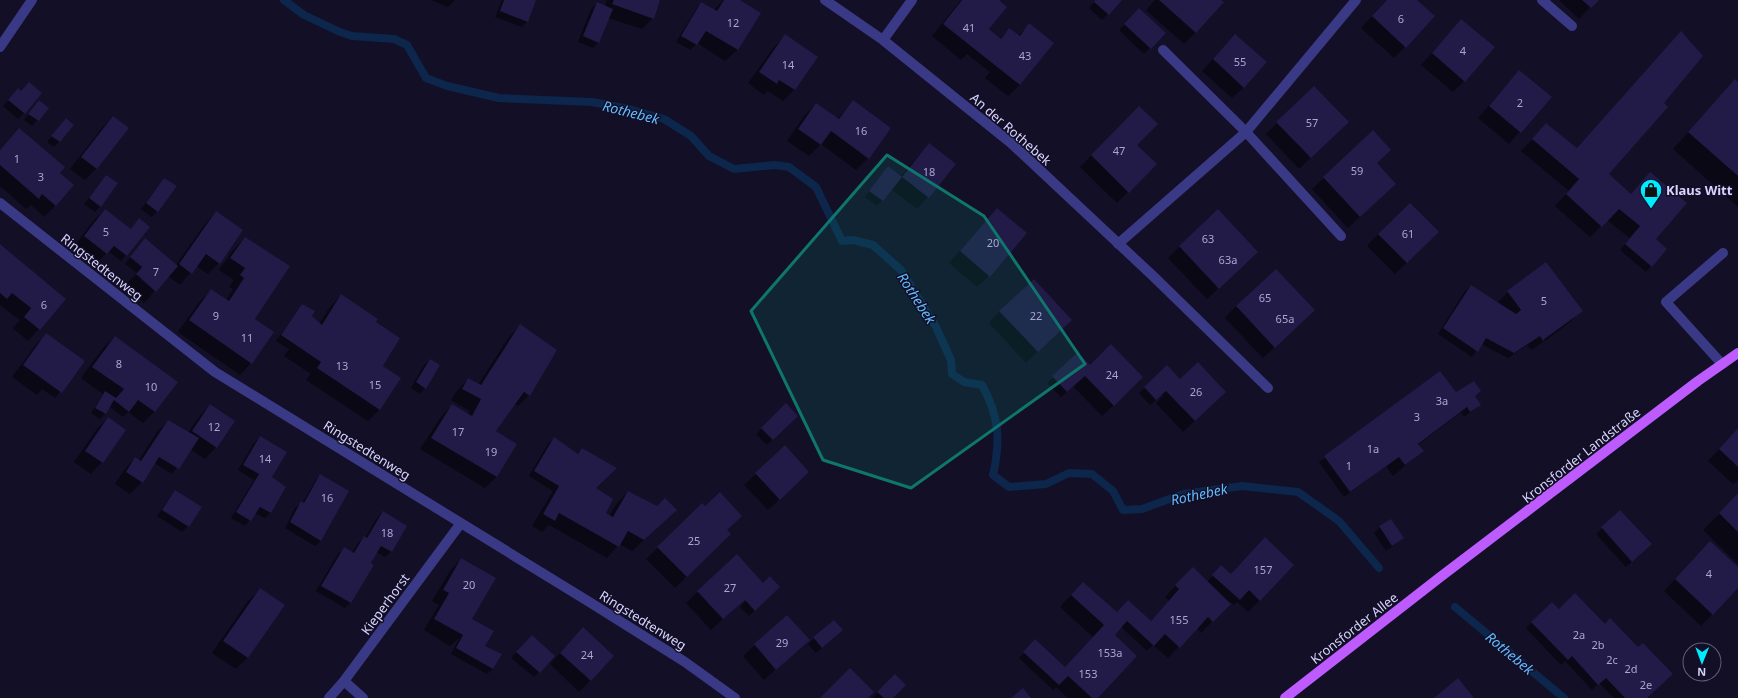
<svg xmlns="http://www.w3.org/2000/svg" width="1738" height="698" viewBox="0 0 1738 698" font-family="'Noto Sans',sans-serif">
<rect width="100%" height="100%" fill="#120f26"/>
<path fill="#0007" d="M431,0H455L448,7Z
M502,0H535L527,21L522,27L495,17Z
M607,0H659L653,18L642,29L608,18L598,43L593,48L578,42L591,9L597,3L605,6Z
M723,0H738L759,13L737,50L725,61L697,43L691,50L676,42L696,9L701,3L714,11Z
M961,0H998L985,33L1000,39L1009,29L1018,36L1030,25L1053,43L1020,85L1008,96L985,78L990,72L967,54L961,60L932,36Z
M1096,0H1121L1102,20L1089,8Z
M1155,0H1219L1196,32L1184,44L1146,10Z
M1387,0H1415L1405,47L1394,58L1361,28Z
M1559,0H1597L1579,19Z
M1139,10L1164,33L1144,54L1119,30Z
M1461,20L1464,81L1453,92L1421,65Z
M785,36L816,58L794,90L783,101L768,91L764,95L748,83L774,47Z
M1224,47L1244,87L1232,98L1202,71Z
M1519,71L1550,97L1509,144L1478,118Z
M1735,81L1738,83V207L1673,149Z
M20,92L24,113L18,119L3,106L13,95Z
M853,102L890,128L868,158L856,170L821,144L809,156L787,141L804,116L816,104L837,119Z
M1662,103L1607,174L1630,195L1650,174L1654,240L1651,266L1646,272L1620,250L1630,238L1607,220L1590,237L1555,206L1569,191L1521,151L1547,124L1577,149Z
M34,107L48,108L32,126L24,120Z
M1139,107L1136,145L1156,164L1117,203L1080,167Z
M113,117L127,128L96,169L85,180L70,169L102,128Z
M66,119L59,142L54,147L47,142Z
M1277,123L1336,133L1299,169L1266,134Z
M19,129L58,173L56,205L44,217L31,205L26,209L0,186V150Z
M1373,132L1376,164L1383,195L1348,228L1312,189Z
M929,144L955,165L917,209L891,189L877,206L865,197L883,173L900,177Z
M106,176L100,206L95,212L84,204Z
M164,179L157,211L152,217L141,209Z
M997,209L989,276L977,287L949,263Z
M105,210L130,230L139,220L149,227L121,261L108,251L95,265L73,248L93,221Z
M1218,210L1245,263L1207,299L1168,258Z
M216,212L219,263L208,274L196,266L180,285L168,276L144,303L125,286L137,273L125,264L140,245L176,265L205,224Z
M1378,234L1426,244L1395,274L1367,246Z
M245,238L254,319L251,363L240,375L178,332L200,301L212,290L226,300L233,289L229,287L234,280L219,270L233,250Z
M0,245L65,299L28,341L13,328L20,320L0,305Z
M1471,286L1497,303L1508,292L1581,311L1570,322L1545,341L1533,324L1532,326L1543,342L1531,350L1527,345L1508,358L1481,344L1472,357L1438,334L1465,291Z
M341,295L382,365L380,409L368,421L306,380L311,374L284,356L289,349L276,341L302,305L310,317L319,324L330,307Z
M1236,306L1302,322L1263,358L1225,318Z
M1000,311L1059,331L1026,363L989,323Z
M520,326L529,395L518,406L514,404L495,431L516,444L496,477L485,488L420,449L441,417L452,405L468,415L470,411L451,400L457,391L468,379L478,385L509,337Z
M46,334L84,361L55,398L42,389L37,395L12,377L35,346Z
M115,337L176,382L154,412L143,423L128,412L123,417L110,407L100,419L91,413L103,394L81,378L103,348Z
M1078,354L1090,366L1131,389L1102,416L1073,386L1061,397L1047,383Z
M430,360L425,388L420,394L411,388L424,365Z
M1178,379L1213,403L1183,432L1156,403L1163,396L1162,394L1150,405L1139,393L1145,388Z
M1456,394L1474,397L1480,405L1464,417L1461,412L1418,445L1422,451L1393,476L1386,466L1344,497L1319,462L1392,408Z
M210,405L216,447L205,459L190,449L172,474L154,463L142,482L130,494L115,484L124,470L135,458L139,460L157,432L168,421L188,433L199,417Z
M786,405L797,416L767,445L756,434Z
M108,418L102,462L91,474L74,462L97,429Z
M1738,429V480L1733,484L1708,461Z
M260,437L270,477L285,488L270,513L265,518L255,513L245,526L231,518L254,480L238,470L254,443Z
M554,438L577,454L582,449L595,489L605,512L609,516L617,503L628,492L664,521L632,551L619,544L607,558L549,525L542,532L532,526L553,491L529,476L548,444Z
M785,447L796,483L768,510L744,485Z
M320,476L321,541L315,546L285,528L295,508L301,503L302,504L315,481Z
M175,491L188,526L182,532L157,516Z
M1738,495V564L1703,530Z
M702,505L730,534L675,588L646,559Z
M1620,511L1645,550L1626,567L1596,534Z
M383,512L406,526L391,552L385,557L376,552L351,602L345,608L316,591L338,554L344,548L352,553L358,543L364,537L365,538L377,518Z
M1380,527L1403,538L1386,551L1374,533Z
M1254,550L1260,600L1248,612L1237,602L1234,605L1231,602L1201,633L1197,628L1168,658L1153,645L1147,651L1121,627L1113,635L1096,698H1068L1056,687L1053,690L1019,658L1035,641L1065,668L1093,637L1060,607L1072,594L1117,613L1150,622L1169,601L1165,597L1193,568L1207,582L1216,572L1231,575Z
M1699,554L1738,568V587L1701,626L1664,591Z
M736,556L763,584L779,587L749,616L740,607L751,595L750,594L711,630L686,603Z
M461,559L471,619L484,646L500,655L493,669L487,674L451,654L460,637L450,646L424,630L439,605L432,601L450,571Z
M260,589L283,606L247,658L236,669L212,653L248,601Z
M1552,603L1646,698H1614L1599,683L1592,690L1565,661L1561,665L1526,628Z
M833,621L836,636L816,653L808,644Z
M572,640L591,680L579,692L550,664Z
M808,640L764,680L743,656L755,645Z
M526,642L539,672L534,677L511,658Z
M895,675L891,698H872Z"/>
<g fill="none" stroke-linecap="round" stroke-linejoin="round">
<path stroke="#0d264b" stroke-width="8" d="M284,0L304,15L340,32L352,36L394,39L407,45L426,78L447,86L499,98L592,102L629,109L664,119L691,136L709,156L734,169L775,165L789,167L816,187L842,241L853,240L873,245L901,270L936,327L951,360L952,374L964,382L982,385C999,416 1001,440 993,475L1009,487L1046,484L1069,473L1092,474L1113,491L1123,510L1142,509L1183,494L1242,486L1298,492L1339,521L1379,568
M1455,607L1564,698"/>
</g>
<path fill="#221a47" d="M504,0H536L528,22L500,11Z
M614,0H660L654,19L612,4Z
M724,0H740L761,13L738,50L706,31L697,45L681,36L701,2L717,11Z
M962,0H999L1007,7L989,29L1001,39L1009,28L1020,36L1029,23L1054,43L1020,85L943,24Z
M1095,0H1122L1109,15L1094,2Z
M1159,0H1221L1224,2L1196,33Z
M1387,0H1417L1435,16L1406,48L1372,16Z
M1582,0H1599L1591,8Z
M597,2L613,9L599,43L583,36Z
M1139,8L1166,33L1151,49L1124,24Z
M1461,19L1495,47L1465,82L1432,53Z
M1681,31L1703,56L1664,103L1668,107L1609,174L1631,194L1650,172L1687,203L1656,239L1667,249L1652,267L1625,244L1640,226L1619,209L1602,227L1566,194L1579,179L1532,139L1546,123L1577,148Z
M785,34L818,57L795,90L779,80L777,84L759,72Z
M1235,34L1267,62L1244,88L1213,59Z
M1519,70L1552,97L1521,133L1489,106Z
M1735,79L1738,82V176L1688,132Z
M29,82L42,93L25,114L8,100L18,88L21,91Z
M1314,86L1349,122L1311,158L1276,122Z
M39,100L49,108L39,121L28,114Z
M853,100L891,128L869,159L831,131L821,145L798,129L816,103L839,119Z
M1139,106L1158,124L1137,145L1157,164L1129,193L1091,155Z
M113,116L129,128L97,169L81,157Z
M66,118L74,125L60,142L51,136Z
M19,128L65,167L60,173L74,185L56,206L42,194L39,199L0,165V150Z
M1373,130L1391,150L1377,163L1396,184L1360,217L1323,177Z
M929,143L956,164L929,198L902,177Z
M888,166L902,177L883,201L869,191Z
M106,175L118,183L101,207L89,198Z
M164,178L177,186L158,212L146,203Z
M1410,203L1439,232L1407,263L1378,234Z
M997,208L1027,233L990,277L960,251Z
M105,209L131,229L139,218L150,227L127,256L114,246L107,254L84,236Z
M1218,209L1258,252L1219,289L1179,246Z
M216,211L243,230L220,264L206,254L192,274L179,264Z
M245,237L290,266L255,319L274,332L252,364L189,320L211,289L229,301L244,278L240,275L245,268L230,258Z
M145,238L178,266L156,292L136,274L142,267L130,257Z
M0,244L66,299L40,330L24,317L31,308L12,293L7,299L0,293Z
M1546,262L1583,311L1543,340L1540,336L1514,353L1486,338L1478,352L1443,328L1471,285L1516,314L1521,310L1507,291Z
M1276,269L1315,310L1275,348L1236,306Z
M1034,279L1072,320L1038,352L999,311Z
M341,294L378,319L376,322L400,338L383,366L401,378L380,410L317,368L321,362L281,335L302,304L315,311L312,316L322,325Z
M520,324L557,350L530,396L524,392L496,431L517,444L497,477L431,438L452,404L472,416L481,399L462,389L468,378L481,385Z
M46,333L85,361L62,393L23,365Z
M115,336L178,382L155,412L138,400L129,412L114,400L106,414L95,408L105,391L116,398L124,389L92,367Z
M1111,344L1143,377L1114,406L1085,376L1067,392L1052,376L1078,352L1090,365Z
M430,359L440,365L426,389L416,382Z
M1198,362L1226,392L1195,421L1166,391L1156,400L1144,387L1167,365L1180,379Z
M1440,371L1456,392L1474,381L1481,391L1475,396L1481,405L1470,412L1467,407L1418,444L1424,451L1405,465L1399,457L1350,492L1324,456Z
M786,403L798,416L773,440L761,428Z
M210,404L235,421L217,448L192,431Z
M108,417L126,430L103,463L85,451Z
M168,420L199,438L179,469L159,457L143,483L126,472L135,457L141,461Z
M1738,428V467L1719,449Z
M260,436L287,452L272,477L286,487L271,513L260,507L251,521L236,512L259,474L243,465Z
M554,437L578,454L582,448L617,468L596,488L613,499L606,513L613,517L628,491L657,506L665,498L677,510L644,540L628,531L619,547L559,513L555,521L543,514L559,486L534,471Z
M785,445L809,472L780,500L755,473Z
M320,474L349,491L321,541L290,522L301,501L304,503Z
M175,490L202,507L189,527L162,510Z
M720,492L742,516L727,530L731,534L687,577L657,547L702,503L705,506Z
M1738,493V532L1719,513Z
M1620,510L1652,544L1632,562L1601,527Z
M383,511L407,526L392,552L381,546L371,563L374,565L351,603L321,586L344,547L354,553L364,536L367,538Z
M1391,519L1404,538L1392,546L1379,526Z
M1265,537L1294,565L1260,601L1249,590L1240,600L1212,575L1221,565L1231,574Z
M1710,541L1738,567V588L1713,615L1675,579Z
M737,554L763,583L770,576L780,587L755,611L745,600L723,619L697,591Z
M461,558L496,578L472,619L494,631L485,646L502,654L493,669L456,648L463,635L434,619L449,593L443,590Z
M1193,567L1231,604L1213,622L1208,617L1180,648L1165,634L1154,646L1127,621L1115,635L1137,656L1098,698H1092L1068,676L1059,685L1023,652L1035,639L1065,667L1104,625L1071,595L1083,582L1117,612L1128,600L1151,621L1179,589L1175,585Z
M260,588L285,605L248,658L223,641Z
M1575,593L1605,624L1610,618L1638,647L1643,643L1673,674L1647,698H1625L1606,678L1598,685L1572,656L1568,660L1531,622L1552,602L1559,609Z
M787,615L810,640L776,670L754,644Z
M834,620L843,630L822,648L813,637Z
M583,627L614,656L591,681L560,653Z
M532,635L555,656L540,673L516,652Z
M850,668L874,692L868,698H820Z
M895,674L906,685L893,698H884L877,692Z
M1458,678L1474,698H1434Z
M1023,688L1031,698H1011Z"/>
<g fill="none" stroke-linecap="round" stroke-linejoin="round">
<path stroke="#3a3986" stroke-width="10" d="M825,0L883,40L1011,143L1153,276L1268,388
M1542,0L1572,26
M883,40L912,0
M0,47L32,0
M1163,50L1246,132L1341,236
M0,203L215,372L591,603L685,662L735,698
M1118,244L1246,132L1356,0
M1722,364L1666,302L1723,253
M344,681L363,698
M329,698L344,681L461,523"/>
<path stroke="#bd5bff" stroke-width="10" d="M1285,698L1439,578L1698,381L1738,353"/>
</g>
<path fill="#0f766e" fill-opacity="0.2" stroke="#0f766e" stroke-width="3" stroke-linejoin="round" d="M887,155L984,216L1085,364L911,488L823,460L751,311Z"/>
<defs>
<g id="shop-pin" transform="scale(1.15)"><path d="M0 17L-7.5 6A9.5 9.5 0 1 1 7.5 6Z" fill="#00ebff" stroke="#120f26"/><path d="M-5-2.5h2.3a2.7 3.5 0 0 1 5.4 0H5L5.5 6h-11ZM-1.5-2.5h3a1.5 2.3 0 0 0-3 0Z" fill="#111"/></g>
</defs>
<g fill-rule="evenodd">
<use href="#shop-pin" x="1651" y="190"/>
</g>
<g text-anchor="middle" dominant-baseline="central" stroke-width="3" stroke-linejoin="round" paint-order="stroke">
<g font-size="11" fill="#aaa6d1">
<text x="1401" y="18">6</text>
<text x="733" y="22">12</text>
<text x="969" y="27">41</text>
<text x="1463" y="50">4</text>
<text x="1025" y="55">43</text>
<text x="1240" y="61">55</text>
<text x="788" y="64">14</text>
<text x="1520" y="102">2</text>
<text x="1312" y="122">57</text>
<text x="861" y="130">16</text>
<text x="1119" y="150">47</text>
<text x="17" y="158">1</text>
<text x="1357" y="170">59</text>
<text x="929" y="171">18</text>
<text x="41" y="176">3</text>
<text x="106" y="231">5</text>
<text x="1408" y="233">61</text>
<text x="1208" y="238">63</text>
<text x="993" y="242">20</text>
<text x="1228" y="259">63a</text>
<text x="156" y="271">7</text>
<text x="1265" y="297">65</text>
<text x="1544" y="300">5</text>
<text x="44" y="304">6</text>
<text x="216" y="315">9</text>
<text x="1036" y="315">22</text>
<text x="1285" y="318">65a</text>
<text x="247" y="337">11</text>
<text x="119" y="363">8</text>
<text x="342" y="365">13</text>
<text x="1112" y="374">24</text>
<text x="375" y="384">15</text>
<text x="151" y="386">10</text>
<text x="1196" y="391">26</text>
<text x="1442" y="400">3a</text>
<text x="1417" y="416">3</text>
<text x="214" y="426">12</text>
<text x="458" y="431">17</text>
<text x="1373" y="448">1a</text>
<text x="491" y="451">19</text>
<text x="265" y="458">14</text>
<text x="1349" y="465">1</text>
<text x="327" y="497">16</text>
<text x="387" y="532">18</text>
<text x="694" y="540">25</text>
<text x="1263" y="569">157</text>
<text x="1709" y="573">4</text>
<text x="469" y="584">20</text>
<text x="730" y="587">27</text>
<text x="1179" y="619">155</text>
<text x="1579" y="634">2a</text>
<text x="782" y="642">29</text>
<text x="1598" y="644">2b</text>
<text x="1110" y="652">153a</text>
<text x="587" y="654">24</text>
<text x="1612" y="659">2c</text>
<text x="1631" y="668">2d</text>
<text x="1088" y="673">153</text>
<text x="1646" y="684">2e</text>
</g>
<g font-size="13" fill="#d8d4ff" stroke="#120f26">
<text transform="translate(1011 129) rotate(41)">An der Rothebek</text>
<text transform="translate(102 267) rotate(38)">Ringstedtenweg</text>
<text transform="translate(367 450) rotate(32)">Ringstedtenweg</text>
<text transform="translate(1581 455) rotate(-38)">Kronsforder Landstraße</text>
<text transform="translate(385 604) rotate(-54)">Kieperhorst</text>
<text transform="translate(643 620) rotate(32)">Ringstedtenweg</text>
<text transform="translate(1354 628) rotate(-38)">Kronsforder Allee</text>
</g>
<g font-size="13" font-weight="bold" fill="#d8d4ff" stroke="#120f26" text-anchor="start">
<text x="1666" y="190">Klaus Witt</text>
</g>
<g font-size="14" font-style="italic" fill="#62baff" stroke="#120f26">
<text transform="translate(631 112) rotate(14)">Rothebek</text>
<text transform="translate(917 298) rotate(57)">Rothebek</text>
<text transform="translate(1199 494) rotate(-12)">Rothebek</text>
<text transform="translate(1510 653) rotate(40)">Rothebek</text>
</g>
</g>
<g transform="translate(1702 662) rotate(181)"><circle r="19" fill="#120f26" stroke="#615e7d"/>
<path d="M0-3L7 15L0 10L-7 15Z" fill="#00ebff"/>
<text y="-6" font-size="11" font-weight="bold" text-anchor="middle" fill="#d8d4ff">N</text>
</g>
</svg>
